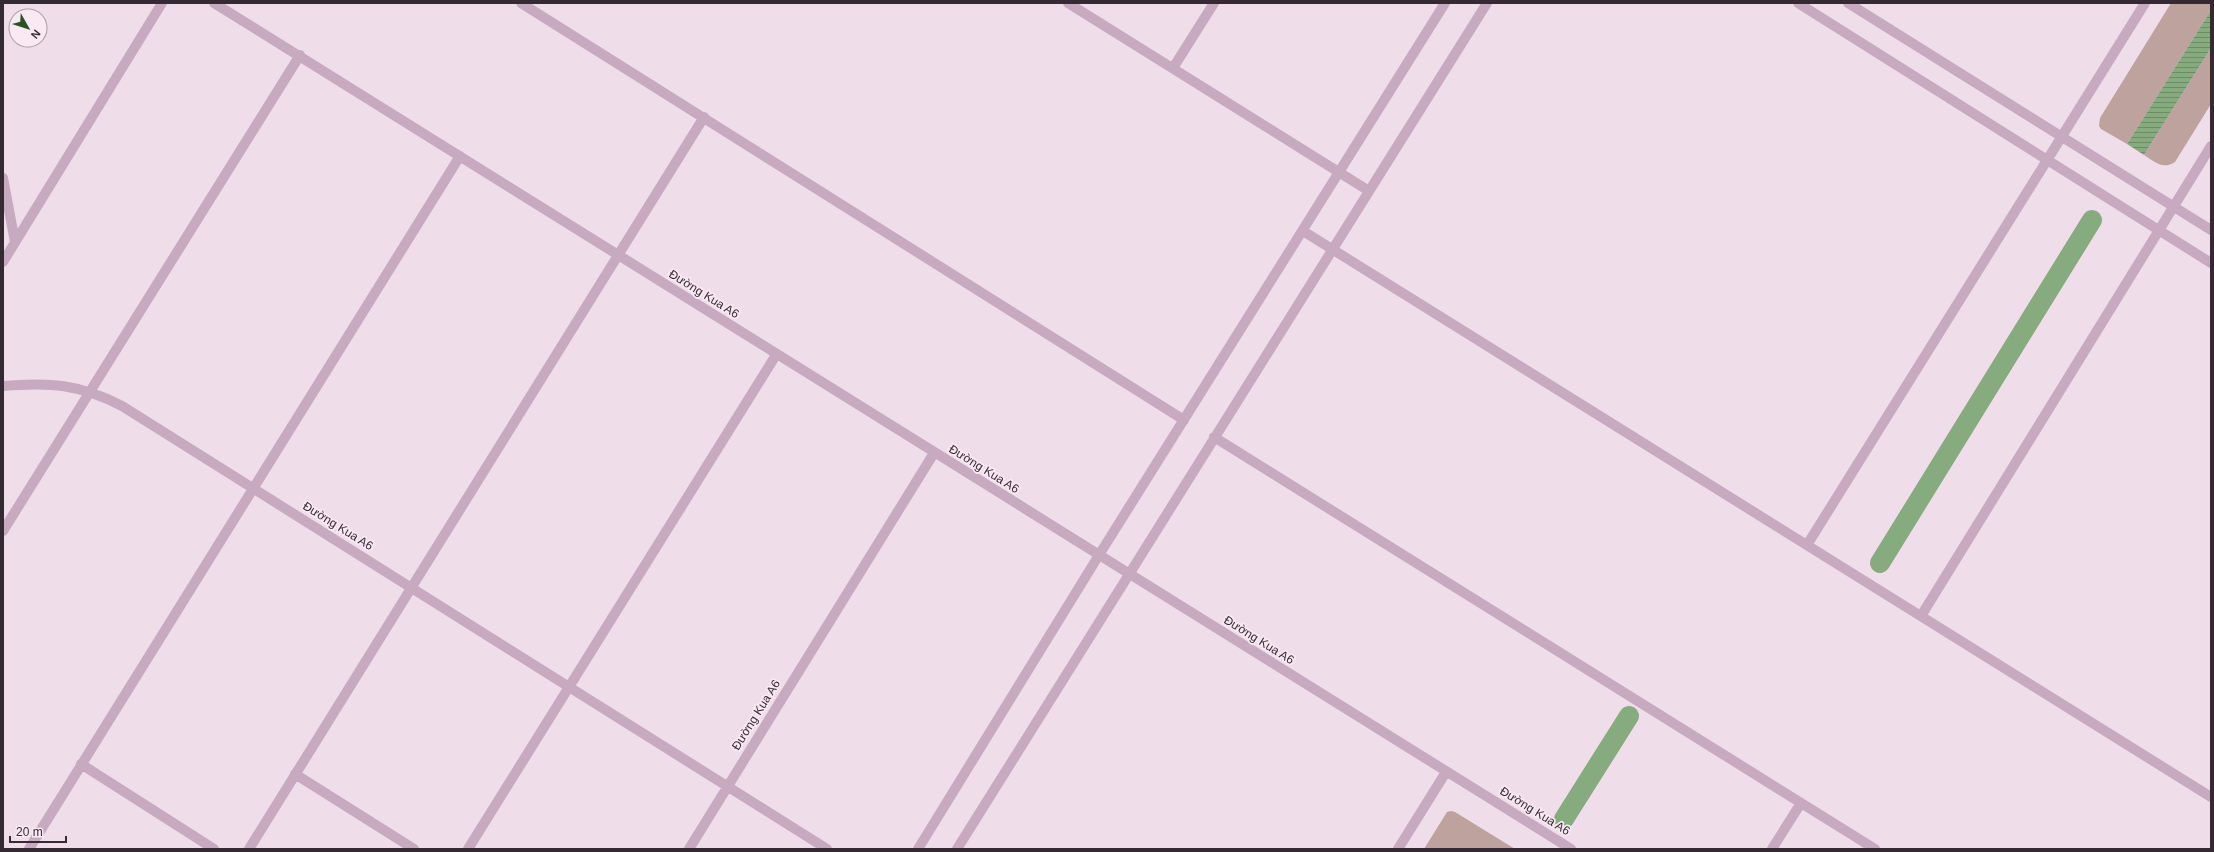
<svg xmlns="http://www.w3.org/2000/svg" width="2214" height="852" viewBox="0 0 2214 852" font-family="Arial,sans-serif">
<defs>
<pattern id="water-rules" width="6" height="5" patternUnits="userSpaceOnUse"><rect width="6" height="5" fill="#86ab7e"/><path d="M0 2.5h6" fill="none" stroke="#6e8b68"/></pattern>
</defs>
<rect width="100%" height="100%" fill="#f0ddea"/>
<path fill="#bea29e" d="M2171,3H2211V10L2127,144L2101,129L2099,126L2100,118Z
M2211,48V104L2175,162C2163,170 2155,162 2144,155Z
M1451,811L1455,812L1515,849H1424L1447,812Z"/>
<path fill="url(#water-rules)" d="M2211,10V48L2144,155L2127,144Z"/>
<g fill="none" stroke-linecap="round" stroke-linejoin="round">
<path stroke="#86ab7e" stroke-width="20" d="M1880,563L2092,220
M1564,819L1629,716"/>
<path stroke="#c7aac0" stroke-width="10" d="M214,3L1571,849
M521,3L1184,420
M1068,3L1369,191
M1798,3L2211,263
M1848,3L2211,230
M1173,68L1214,3
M3,178L15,242
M1303,231L2211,797
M3,262L162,3
M3,386C49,382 80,384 122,406L827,849
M1214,437L1875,849
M3,531L300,55
M1807,545L2145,3
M1921,616L2211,146
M81,764L214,849
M295,774L414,849
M29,849L460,156
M249,849L704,117
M468,849L776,355
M689,849L934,453
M918,849L1099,555L1445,3
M957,849L1487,3
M1398,849L1446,772
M1772,849L1801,803"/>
</g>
<g text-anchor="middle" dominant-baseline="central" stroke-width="3.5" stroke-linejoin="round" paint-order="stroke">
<g font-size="12" fill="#352934" stroke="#f8e9f3">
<text transform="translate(704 294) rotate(32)">Đường Kua A6</text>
<text transform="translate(984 469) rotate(32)">Đường Kua A6</text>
<text transform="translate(338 526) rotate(32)">Đường Kua A6</text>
<text transform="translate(1259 640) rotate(32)">Đường Kua A6</text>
<text transform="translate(756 715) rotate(-58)">Đường Kua A6</text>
<text transform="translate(1535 811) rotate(32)">Đường Kua A6</text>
</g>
</g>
<rect width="2214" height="852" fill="none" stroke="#352934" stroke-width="8"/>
<g transform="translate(28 28) rotate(129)"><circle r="19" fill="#f8e9f3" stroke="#aa9ca7"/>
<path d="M0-3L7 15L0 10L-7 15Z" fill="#295321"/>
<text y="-6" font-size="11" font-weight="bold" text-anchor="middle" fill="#352934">N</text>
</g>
<path d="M10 836v6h56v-6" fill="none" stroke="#352934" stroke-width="2"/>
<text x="16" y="836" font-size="12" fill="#352934" stroke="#f8e9f3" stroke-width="3" paint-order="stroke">20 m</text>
</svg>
